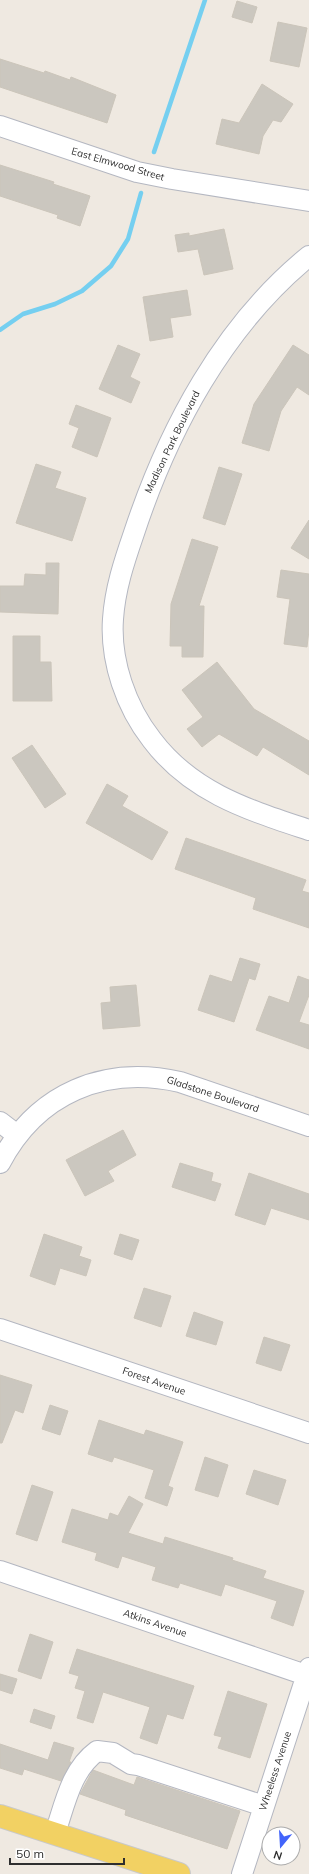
<svg xmlns="http://www.w3.org/2000/svg" width="309" height="1874" viewBox="0 0 309 1874" font-family="Mulish,sans-serif">
<rect width="100%" height="100%" fill="#efe9e1"/>
<g fill="none" stroke-linecap="round" stroke-linejoin="round">
<path stroke="#75cff0" stroke-width="4.5" d="M154,152L205,0
M0,330L23,314L55,304L82,291L111,266L128,239L141,193"/>
</g>
<path fill="#cbc7bf" stroke="#cbc5ba" d="M237,1L257,7L252,23L232,17Z
M278,22L307,28L299,67L270,61Z
M0,59L44,73L45,71L70,80L71,77L116,95L107,123L0,87Z
M262,84L293,104L281,122L273,120L263,136L259,154L216,144L222,119L239,123Z
M0,165L54,182L53,184L90,196L80,226L57,218L58,215L0,196Z
M224,229L233,269L204,275L198,249L178,252L175,235L189,233V236Z
M187,290L191,315L170,318L173,337L150,341L143,297Z
M118,345L140,354L130,377L140,382L131,403L99,389Z
M293,345L309,355V395L297,387L281,411L269,451L242,443L254,404Z
M76,405L111,418L97,457L72,447L79,428L69,424Z
M36,464L61,472L55,488L86,498L72,541L16,523Z
M219,467L242,474L225,525L203,518Z
M309,520V559L291,548Z
M192,539L218,547L199,606H204L203,657H182V646H170L171,604Z
M46,563H59L58,614L0,612V586H24L25,574L46,575Z
M281,570L309,574V630L307,647L284,644L290,599L277,597Z
M13,636H40V662H51L52,701H13Z
M217,662L254,709L309,741V775L263,747L257,756L219,734L202,747L187,729L203,717L182,690Z
M32,745L66,794L45,808L12,758Z
M107,784L128,796L122,806L168,832L152,860L86,823Z
M186,838L306,880L302,891L309,893V928L253,909L256,898L175,869Z
M240,958L260,964L255,980L249,978L234,1022L198,1010L210,975L232,982Z
M298,976L309,980V995L299,1022L309,1025V1049L256,1030L269,996L289,1003Z
M136,985L140,1026L103,1029L101,1003L111,1002L110,987Z
M123,1130L136,1155L108,1171L114,1181L85,1196L66,1160Z
M180,1163L213,1173L211,1181L221,1184L215,1201L172,1187Z
M249,1173L309,1194V1220L271,1208L265,1225L235,1215Z
M44,1234L82,1247L79,1256L91,1260L86,1276L60,1268L55,1285L30,1276Z
M120,1234L139,1240L132,1260L114,1254Z
M144,1288L171,1296L161,1327L134,1318Z
M194,1312L223,1322L216,1345L186,1336Z
M264,1337L290,1345L281,1371L256,1363Z
M0,1375L32,1385L23,1413L15,1410L2,1443H0Z
M50,1405L68,1411L60,1435L42,1429Z
M99,1420L144,1435L146,1430L183,1442L168,1486L173,1488L167,1506L145,1498L154,1470L114,1457L112,1462L88,1454Z
M205,1457L228,1465L218,1497L195,1490Z
M254,1470L286,1480L278,1505L246,1494Z
M32,1485L53,1492L37,1541L16,1534Z
M129,1496L143,1504L128,1533L163,1544L165,1537L233,1558L232,1560L266,1571L263,1578L304,1591L293,1626L271,1618L277,1601L225,1584L221,1596L180,1583L178,1588L152,1580L156,1567L122,1556L118,1568L95,1560L97,1553L62,1542L72,1509L108,1520L110,1513L118,1516Z
M30,1634L53,1642L41,1679L18,1671Z
M77,1649L194,1686L183,1719L167,1714L157,1744L140,1738L150,1707L103,1692L93,1723L77,1718L85,1691L75,1688L79,1676L69,1673Z
M0,1674L17,1679L12,1694L0,1690Z
M228,1691L267,1704L250,1758L218,1748L222,1737L214,1735Z
M34,1709L55,1716L51,1729L30,1722Z
M54,1742L74,1748L69,1762H71L61,1781L24,1769L22,1775L0,1768V1744L48,1760Z
M93,1770L134,1785L137,1777L240,1811L227,1849L125,1815L126,1810L80,1794Z"/>
<g fill="none" stroke-linecap="round" stroke-linejoin="round">
<g stroke="#b4b7c1" stroke-width="22">
<path id="minor" d="M0,126L137,172L172,179L309,201
M309,256C223,326 168,430 134,533C124,562 115,589 113,619C110,661 126,707 152,740C192,793 249,810 309,830
M0,1122L17,1135
M0,1163C37,1093 104,1065 180,1082L309,1126
M0,1329L309,1433
M0,1571L309,1676
M55,1833C65,1804 71,1770 97,1751L113,1753L131,1764L138,1765L264,1806
M242,1874L309,1668"/>
</g>
<g stroke="#c9c9c9" stroke-width="24">
<path id="major" d="M0,1816L179,1874"/>
</g>
<use href="#minor" stroke="#fff" stroke-width="20"/>
<use href="#major" stroke="#f2d163" stroke-width="22"/>
</g>
<g text-anchor="middle" dominant-baseline="central" stroke-width="3.5" stroke-linejoin="round" paint-order="stroke">
<g font-size="10" fill="#2e2e2e" stroke="#fff">
<text transform="translate(118 164) rotate(16)">East Elmwood Street</text>
<text transform="translate(172 442) rotate(-64)">Madison Park Boulevard</text>
<text transform="translate(213 1094) rotate(18)">Gladstone Boulevard</text>
<text transform="translate(154 1381) rotate(19)">Forest Avenue</text>
<text transform="translate(155 1623) rotate(19)">Atkins Avenue</text>
<text transform="translate(275 1771) rotate(-72)">Wheeless Avenue</text>
</g>
</g>
<g transform="translate(281 1846) rotate(198)"><circle r="19" fill="#ffffff" stroke="#ababab"/>
<path d="M0-3L7 15L0 10L-7 15Z" fill="#4264fb"/>
<text y="-6" font-size="11" font-weight="bold" text-anchor="middle" fill="#2e2e2e">N</text>
</g>
<path d="M10 1858v6h114v-6" fill="none" stroke="#2e2e2e" stroke-width="2"/>
<text x="16" y="1858" font-size="12" fill="#2e2e2e" stroke="#ffffff" stroke-width="3" paint-order="stroke">50 m</text>
</svg>
